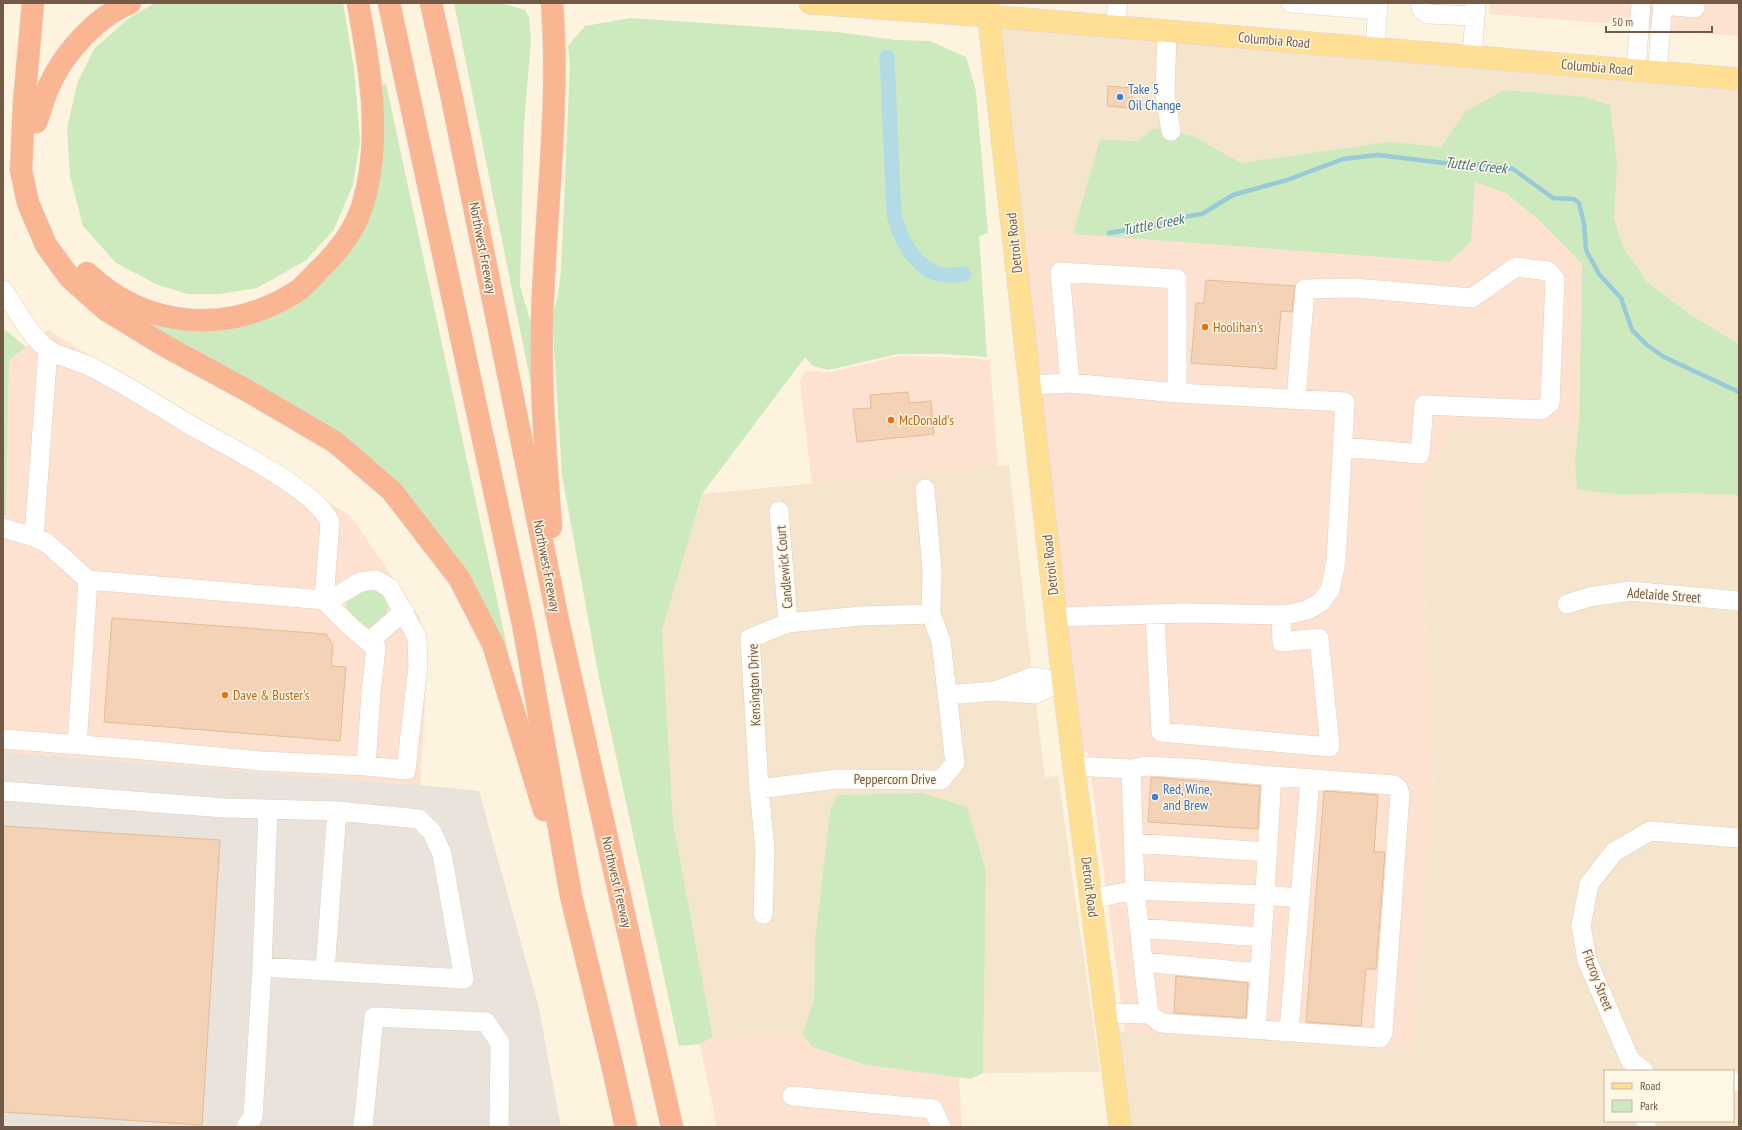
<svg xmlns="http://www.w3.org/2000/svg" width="1742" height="1130" viewBox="0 0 1742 1130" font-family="'PT Sans Narrow',sans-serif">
<rect width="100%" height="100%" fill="#fdf3de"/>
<path fill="#f5e5cd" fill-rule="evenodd" d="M988,16L1739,79V1127H1120L1117,1031L1413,1051L1434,774L1420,497L1451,427H1578L1585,171L1449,262L1012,229ZM1605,1071H1733V1121H1605Z
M1009,465L1031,665L1045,777L1058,776L1100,1072L983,1073L986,871L837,795L830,811L815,940L814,1000L802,1035L713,1037L673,822L662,631L702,494Z"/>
<path fill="#fee2d1" d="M1490,3H1739V36L1670,31L1628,25L1489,14Z
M1471,164L1585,170L1579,427H1451L1420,497L1434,774L1413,1051L1125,1032L1088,753L1071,746L1012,229L1448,262Z
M48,330L351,516L421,619L427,675L420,785L3,752V515L6,516L9,360Z
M899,356L965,358L990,360L998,467L812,484L800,382L805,371L830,372Z
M802,1035L812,1047L866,1065L959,1077L962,1127H717L700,1044L713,1037Z"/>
<path fill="#eae3db" d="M3,752L420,785L479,791L538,1004L561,1127H3Z"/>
<path fill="#cceabd" d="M155,3H343L354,69L360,141L353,185L333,231L305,261L257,288L219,294H188L158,285L116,263L83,226L70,176L67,128L78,81L94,49L129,18Z
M454,3H501L525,10L529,17L531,40L524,124L520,286L530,320L532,361L536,380L531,384Z
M630,18L837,32L896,40L930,41L966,57L976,91L988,233L979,236L987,357L946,354H898L828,370L813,366L805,357L702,494L662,631L673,822L713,1037L700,1044L679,1046L599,678L562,475L552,317L558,295L561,272L570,65L568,46L585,26Z
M386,84L511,665H504L403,494L136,321L151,320L306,296L371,201L380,86Z
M1504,90L1584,97L1610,105L1617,164L1614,218L1623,247L1647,282L1689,314L1739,344V495L1684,493L1621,495L1577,489L1575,458L1579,427L1582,264L1539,220L1506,193L1475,182L1471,242L1449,262L1073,234L1100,140L1137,141L1155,128L1193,136L1241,163L1389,142L1441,147L1465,112Z
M3,328L26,347L9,360L6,516L3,515Z
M366,588L379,590L388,602L386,616L373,630L362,629L346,610L347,600Z
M922,793L967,807L986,871L983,1073L971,1079L866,1065L812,1047L802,1035L814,1000L815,940L830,811L837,795Z"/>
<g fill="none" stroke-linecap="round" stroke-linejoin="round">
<path stroke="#99cad8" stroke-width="4.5" d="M1109,233L1156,225L1183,217L1202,214L1233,195L1287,180L1343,159L1378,155L1444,163L1494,165L1513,169L1553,198L1574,199L1579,203L1584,224L1586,250L1599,274L1621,298L1632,330L1647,345L1664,357L1739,392"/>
<path stroke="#b3dbe6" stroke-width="15" d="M887,57L894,214C899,237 914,267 939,274C947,276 956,275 964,274"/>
</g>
<path fill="#f3d2b5" stroke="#e6ba95" d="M1108,86L1133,88L1131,108L1107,106Z
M1206,280L1295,286L1292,312L1281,311L1276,369L1191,363L1196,303H1204Z
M908,392L909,403L931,401L934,434L857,442L853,409L871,408L870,395Z
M112,618L326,634L333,645L331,666L346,667L340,741L104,722Z
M1151,777L1260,786L1258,829L1148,822Z
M1324,791L1378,795L1374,852H1385L1376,969H1366L1361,1026L1306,1022Z
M3,826L220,840L202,1125L3,1112Z
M1176,976L1248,983L1246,1018L1174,1013Z"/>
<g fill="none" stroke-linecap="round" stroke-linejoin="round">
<g stroke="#e1cfba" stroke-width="20">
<path id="minor" d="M1291,3L1378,10
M1420,3L1422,10L1428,14L1475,16
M1662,5L1695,8
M1115,27L1118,3
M1167,31L1165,94L1171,131
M1375,49L1378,3
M1472,57L1476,4
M1636,70L1641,3
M1657,72L1663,3
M3,290C17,310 27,332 46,348C58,357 77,360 91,367C125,384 157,405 190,425C225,445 314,488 330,522L324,600L335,597L360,582L376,580L390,588L417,637L418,666L406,770L366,766
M1070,383L1060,272L1177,279V393
M1030,385L1070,383L1177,393L1345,402L1336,562L1330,590L1321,602L1307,610L1286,615L1185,613L1056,617
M1296,399L1305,289L1355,288L1472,298L1516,267L1548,271L1555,279L1550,403L1541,410L1424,405L1420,454L1343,447
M779,511L788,623
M3,528L34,537L47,543L88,580L324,600L352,628L376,648L371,693L366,766L261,761L132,749L3,739
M34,537L48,349
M1567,604L1589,597L1630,591L1739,601
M1155,614L1161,732L1330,747L1319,638L1282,642L1281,614
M369,642L404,611
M948,695L995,691L1035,694L1063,681L1032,677L995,691
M77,745L88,580
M1074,766L1131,769L1147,766L1199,769L1272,776L1394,785L1398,788L1400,794L1383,1033L1380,1038L1161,1023L1149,1014L1106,1013
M759,789L837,779L941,780L955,763L941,641L931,614L932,570L925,489
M3,791L225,808L337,811L419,819L432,832L442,854L464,979L262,967L253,1117L246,1127
M1133,843L1268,852
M1091,899L1135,890L1131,769
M763,914L765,849L759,789L750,638L788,623L861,616L931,614
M1139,928L1262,937
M1143,962L1260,973L1272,776
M262,967L268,809
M325,970L337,811
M1149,1014L1135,890L1264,895L1299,898
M1256,1029L1260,973
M1289,1031L1310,779
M1644,1071L1630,1060L1587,960L1581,926L1589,884L1614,852L1650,831L1739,838
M1733,1082H1739
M792,1096L933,1109L941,1127
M363,1127L374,1017L486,1022L500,1043L499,1127
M1646,1127V1121"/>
</g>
<g stroke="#ddd7d3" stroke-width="23">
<path id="major" d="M810,3L988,16L1739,79
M987,3L1063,681L1120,1127"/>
</g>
<g stroke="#ddd7d3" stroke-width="23">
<path id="highway" d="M33,3L24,103L21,170L28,203L46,245L70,278L106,310L167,347L248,391L335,442L392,491L459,578L493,644L544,810
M389,3L523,624L571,896L611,1060L626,1127
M431,3L452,98L559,625L672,1127
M36,122C41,110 44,96 50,84C64,53 97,16 130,3
M87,273C146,329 228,335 296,292C304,287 311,278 318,271C337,253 354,232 362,207C383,141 370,69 358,3
M551,527C546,458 540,389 542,321C545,215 560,109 552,3"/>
</g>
<use href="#minor" stroke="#fff" stroke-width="19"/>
<use href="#major" stroke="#fedf94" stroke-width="22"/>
<use href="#highway" stroke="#fab592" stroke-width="22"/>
</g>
<g fill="#3f7fe0" stroke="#fff7e5" stroke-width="1.5">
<circle cx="1120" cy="97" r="4"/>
<circle cx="1155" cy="797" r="4"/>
</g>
<g fill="#e8710a" stroke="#fff7e5" stroke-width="1.5">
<circle cx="1205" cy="327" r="4"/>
<circle cx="891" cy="420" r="4"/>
<circle cx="225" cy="695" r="4"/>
</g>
<g text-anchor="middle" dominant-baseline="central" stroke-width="3" stroke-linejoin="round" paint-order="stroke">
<g font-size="14" fill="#735a46" stroke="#fff7e5">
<text transform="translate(1274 40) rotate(5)">Columbia Road</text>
<text transform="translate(1597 67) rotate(5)">Columbia Road</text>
<text transform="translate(1014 243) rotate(-96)">Detroit Road</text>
<text transform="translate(483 248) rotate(79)">Northwest Freeway</text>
<text transform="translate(1050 565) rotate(-96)">Detroit Road</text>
<text transform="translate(547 566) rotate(79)">Northwest Freeway</text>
<text transform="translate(784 567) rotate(-95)">Candlewick Court</text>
<text transform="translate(1664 595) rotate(4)">Adelaide Street</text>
<text transform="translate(754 685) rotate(-92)">Kensington Drive</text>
<text x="895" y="779">Peppercorn Drive</text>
<text transform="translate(617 882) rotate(77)">Northwest Freeway</text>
<text transform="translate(1090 887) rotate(83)">Detroit Road</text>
<text transform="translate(1598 980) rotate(69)">Fitzroy Street</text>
</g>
<g font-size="14" fill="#366cbe" stroke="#fff7e5" text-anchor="start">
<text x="1128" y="89">Take 5<tspan x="1128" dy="16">Oil Change</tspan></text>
<text x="1163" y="789">Red, Wine,<tspan x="1163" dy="16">and Brew</tspan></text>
</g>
<g font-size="14" fill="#c56008" stroke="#fff7e5" text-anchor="start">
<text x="1213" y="327">Hoolihan's</text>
<text x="899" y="420">McDonald's</text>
<text x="233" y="695">Dave &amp; Buster's</text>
</g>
<g font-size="15" font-style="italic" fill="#3f7688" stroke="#fff7e5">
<text transform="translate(1476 165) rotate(6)">Tuttle Creek</text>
<text transform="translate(1153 224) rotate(-11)">Tuttle Creek</text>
</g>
</g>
<rect width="1742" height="1130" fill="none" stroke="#735a46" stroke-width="8"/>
<rect x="1604" y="1070" width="130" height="52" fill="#fff7e5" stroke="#c7b8a5"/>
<rect x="1612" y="1083" width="20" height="6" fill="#fedf94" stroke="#c7b8a5"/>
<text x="1640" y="1090" font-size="12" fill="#735a46">Road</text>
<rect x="1612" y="1100" width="20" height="12" fill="#cceabd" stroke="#c7b8a5"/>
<text x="1640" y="1110" font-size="12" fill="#735a46">Park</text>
<path d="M1606 26v6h106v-6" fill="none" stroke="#735a46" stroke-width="2"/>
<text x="1612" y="26" font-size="12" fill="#735a46" stroke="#fff7e5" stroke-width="3" paint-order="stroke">50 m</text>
</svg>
